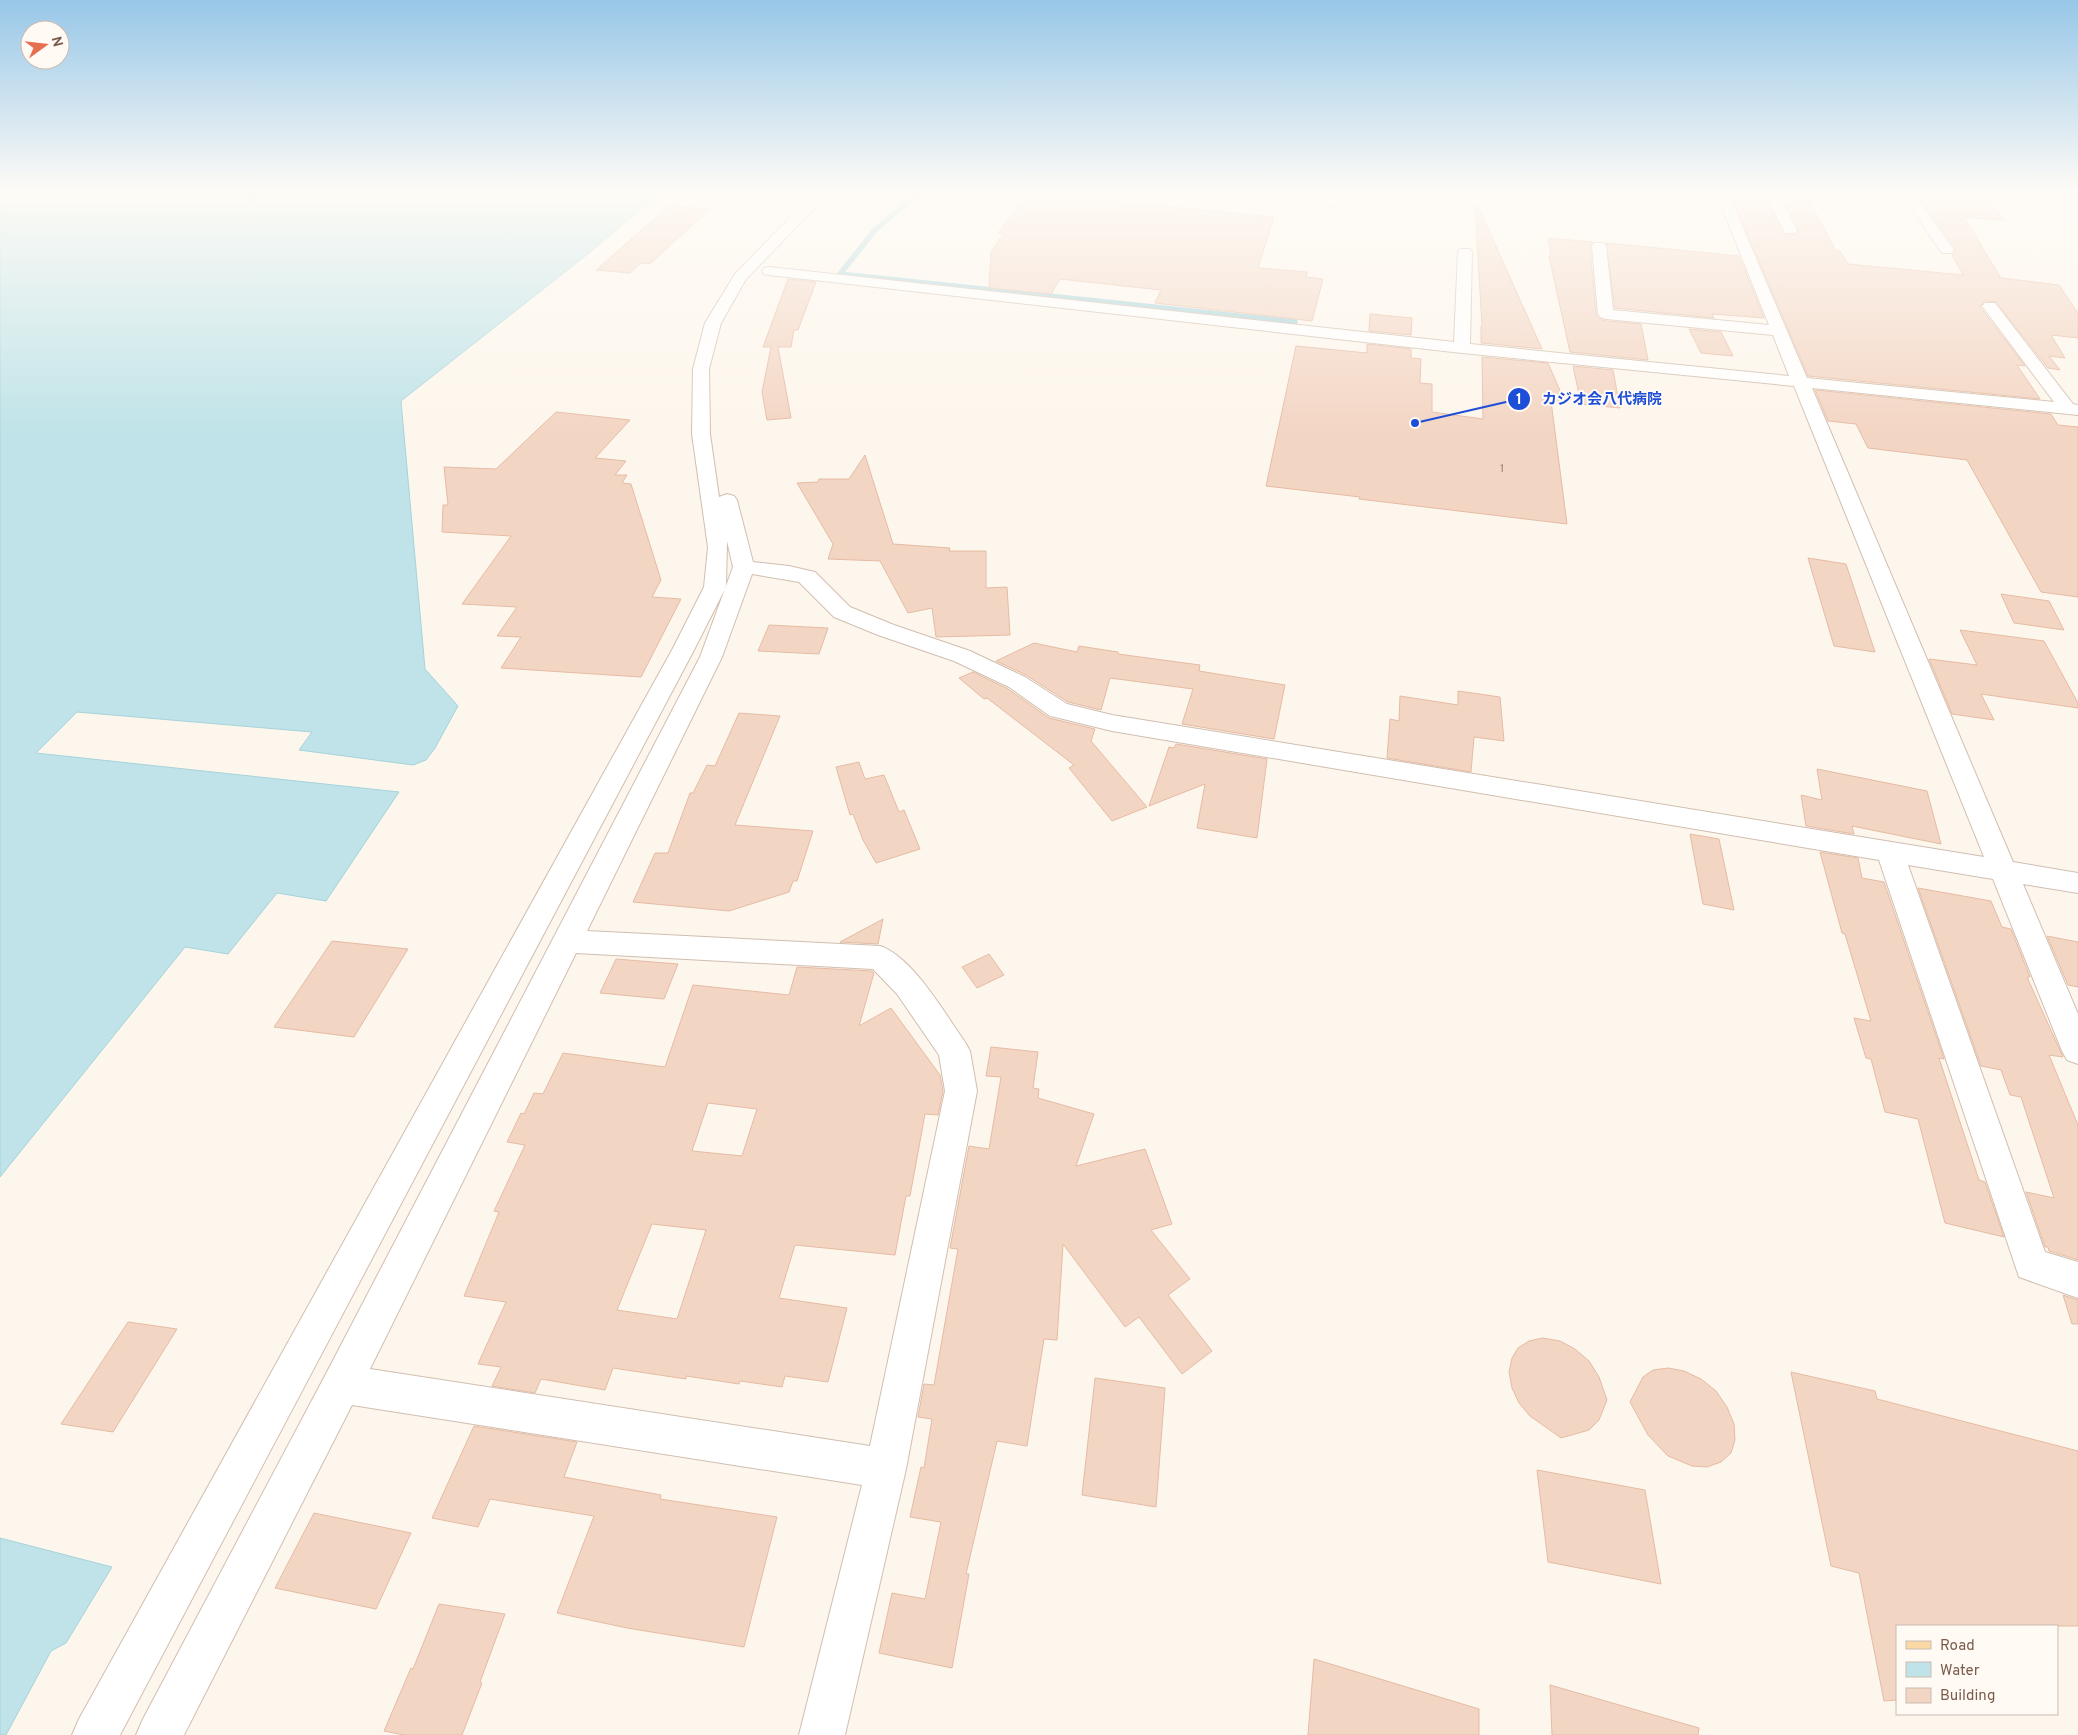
<svg xmlns="http://www.w3.org/2000/svg" width="2078" height="1735" viewBox="0 0 2078 1735" font-family="Overpass,'Noto Sans JP',sans-serif">
<rect width="100%" height="100%" fill="#fdf6ec"/>
<path fill="#bfe3e8" stroke="#a5d3da" d="M0,193H660L589,253L401,401L425,669L458,706L435,748L426,760L413,765L299,750L312,732L77,712L36,753L399,792L326,901L277,893L228,954L185,947L0,1177Z
M0,1538L112,1567L66,1643L51,1651L6,1735H0Z"/>
<g fill="none" stroke-linecap="round" stroke-linejoin="round">
<path stroke="#a5d3da" stroke-width="5.5" d="M918,193L875,230L840,274L1295,322"/>
</g>
<path fill="#f3d5c3" stroke="#e6bba3" fill-rule="evenodd" d="M1029,193L1274,217L1258,268L1307,272L1306,277L1323,279L1312,321L1155,303L1161,290L1060,279L1051,294L989,288L991,252L1004,233H998Z
M1730,193H1763L1785,235H1795L1799,229L1779,193H1805L1836,251H1840L1848,264L1963,275L1952,255L1956,249L1915,193H1982L2005,220L1964,217L2001,278L2059,285L2078,313V338L2051,335L2065,358L2049,356L2060,370L2048,368L1996,302L1985,301L1981,305L1980,307L2025,366L2017,365L2040,399L1808,376Z
M669,206L710,209L650,264L641,263L630,273L596,270Z
M1478,206L1542,349L1481,343V326H1482L1475,207Z
M1548,238L1592,242L1590,246L1596,315L1599,319L1606,321L1641,324L1648,360L1570,352L1549,256H1551Z
M1606,243L1739,256L1764,318L1712,314L1714,318L1615,308Z
M788,279L816,282L798,330H794L791,347H778L791,418L767,420L762,392L771,347H763Z
M1370,314L1412,318L1411,335L1369,331Z
M1689,329L1721,332L1733,356L1701,353Z
M1367,344L1411,349V358L1421,359L1420,383L1432,384V412L1483,419L1482,357L1548,363L1565,402L1551,401L1567,524L1359,499L1360,497L1266,486L1296,346L1367,353Z
M1573,366L1613,370L1620,408L1581,404Z
M1815,390L2051,414L2058,425L2078,427V597L2041,592L1967,460L1868,448L1856,424L1828,421Z
M556,412L630,420L595,458L626,461L615,475H627L622,483L631,484L661,580L652,597L681,599L641,677L501,668L521,637L497,636L517,607L462,604L511,536L442,532L443,505H448L444,467L496,469Z
M865,455L893,544L950,548L949,551H986V588L1007,587L1010,635L936,637L932,608L908,613L880,561L828,559L833,544L797,483L818,482L819,479H849Z
M1808,558L1846,564L1875,652L1834,646Z
M2001,594L2049,601L2064,630L2014,623Z
M769,625L828,628L819,654L758,651Z
M1960,630L2044,641L2078,703V708L1981,694L1994,720L1952,714L1929,659L1977,665Z
M1034,643L1077,652L1079,646L1118,652V654L1200,665L1199,671L1285,685L1274,739L1182,724L1193,689L1110,678L1101,710L1068,702L1026,675L996,661Z
M973,672L1008,689L1049,718L1095,729L1091,741L1147,807L1112,821L1069,768L1074,765L987,698L984,699L959,678Z
M1458,691L1500,697L1504,741L1474,737L1471,772L1387,758L1390,719L1399,721L1400,696L1458,705Z
M739,713L780,716L735,825L813,831L797,881H793L789,892L729,911L633,902L655,853H668L690,793H693L707,765L715,766Z
M1176,744L1267,759L1257,838L1197,828L1205,784L1149,806L1169,747L1174,748Z
M859,762L865,779L884,775L899,812L904,810L920,849L876,863L863,840L853,814L850,815L836,767Z
M1817,769L1927,791L1941,844L1852,826L1854,834L1806,826L1801,795L1822,800Z
M1690,834L1719,839L1734,910L1703,904Z
M1820,852L1858,858L1862,878L1884,882L1944,1059L1939,1058L1979,1180L1985,1182L2004,1237L1945,1223L1918,1119L1885,1112L1871,1059L1866,1058L1854,1018L1871,1021L1845,934L1842,933Z
M1918,888L1991,901L2002,927L2011,929L2030,977H2027L2063,1057L2049,1055L2078,1125V1260L2049,1251L2048,1247H2045L2026,1192L2054,1198L2021,1097L2010,1095L2001,1070L1981,1066Z
M883,919L878,944L840,942Z
M2047,936L2078,942V987L2068,985Z
M332,941L408,949L354,1037L274,1027Z
M989,954L1004,975L977,988L962,967Z
M616,959L678,964L664,999L600,993Z
M797,967L872,971L874,973L859,1026L891,1008L940,1075L943,1091L938,1115L925,1114L910,1196H906L895,1255L795,1245L779,1298L847,1308L828,1382L785,1376L782,1387L740,1381L739,1384L686,1376V1379L613,1368L605,1390L541,1379L535,1393L492,1386L501,1367L478,1364L506,1302L464,1296L499,1212L494,1211L525,1145L507,1142L521,1113L524,1114L534,1093L543,1094L563,1053L665,1067L693,985L789,995ZM708,1103L757,1109L742,1156L692,1151ZM652,1224L706,1230L677,1319L617,1310Z
M991,1047L1038,1052L1033,1088L1039,1089L1038,1098L1094,1114L1076,1166L1145,1149L1172,1224L1151,1230L1190,1279L1168,1295L1212,1351L1182,1374L1139,1317L1125,1327L1063,1244L1057,1340L1044,1339L1027,1446L997,1441L966,1574H969L952,1668L879,1653L892,1593L925,1599L941,1522L910,1517L921,1467L924,1468L932,1419L918,1417L924,1384L934,1385L958,1249L950,1248L969,1146L989,1149L1001,1077L986,1076Z
M2063,1295L2078,1300V1324H2072Z
M128,1322L177,1329L113,1432L61,1424Z
M1543,1338L1560,1341L1575,1349L1589,1361L1599,1377L1607,1400L1599,1420L1589,1430L1561,1438L1530,1416L1519,1403L1512,1388L1509,1372L1512,1358L1518,1348L1529,1341Z
M1668,1368L1684,1371L1701,1379L1716,1391L1727,1407L1734,1424L1735,1440L1731,1453L1721,1462L1707,1467L1692,1466L1668,1456L1648,1435L1630,1402L1643,1377L1653,1370Z
M1791,1372L1875,1391L1877,1399L2078,1451V1626H1897V1700L1884,1701L1859,1573L1831,1566Z
M1095,1378L1165,1388L1156,1507L1082,1495Z
M474,1426L577,1442L564,1477L661,1495L660,1499L777,1517L744,1647L627,1628L557,1613L594,1516L490,1499L478,1527L432,1518Z
M1537,1470L1645,1490L1661,1584L1548,1562Z
M314,1513L411,1533L376,1609L275,1588Z
M439,1604L505,1614L480,1682L482,1683L462,1735H404L384,1731L411,1668L413,1669Z
M1314,1659L1479,1709V1735H1308Z
M1550,1685L1699,1728L1698,1735H1552Z"/>
<g fill="none" stroke-linecap="round" stroke-linejoin="round">
<g stroke="#d1beb0" stroke-width="2">
<path id="minor" d="M819,193H833L814,209L746,279L721,323L709,369L710,434L719,497L727,494L734,496L737,500L753,562L789,566L815,572L850,607L894,625L970,651L1025,677L1067,704L1112,715L1984,857L1794,386L1462,353L769,275L764,274L762,271L764,268L769,267L1454,342L1458,252L1460,249H1470L1472,252L1470,344L1789,376L1773,335L1606,319L1600,317L1598,314L1592,246L1594,243H1604L1606,246L1613,310L1769,325L1716,193H1728L1807,378L2054,402L1982,306L1985,303H1995L2073,404L2078,405V415L1812,388L2013,862L2078,873V893L2023,884L2078,1014V1064L2067,1060L2062,1051L1993,879L1908,865L2045,1252L2078,1262V1298L2019,1277L1879,860L1112,731L1059,718L1050,716L1009,687L954,661L878,635L834,617L799,582L752,574L722,657L587,931L880,946C913,957 945,1014 965,1042L970,1051L977,1091L906,1469L845,1735H799L862,1485L352,1405L184,1735H136L143,1719L328,1370L700,657L733,567L727,541L726,587L694,650L120,1735H72L79,1719L672,650L704,587L708,547L692,434L693,369L705,323L735,274L804,203ZM576,953L873,969L897,994L939,1055L945,1091L870,1446L370,1369Z
M1326,193H1338L1334,206H1324L1322,203Z
M1765,193H1777L1797,230L1795,233H1785Z
M1901,193H1913L1954,250L1952,253H1942Z"/>
</g>
<g stroke="#dad1cd" stroke-width="2">
<path id="major" d="M2060,193H2078V198L2061,196Z"/>
</g>
<use href="#minor" fill="#fff" fill-rule="evenodd"/>
<use href="#major" fill="#fbd9a5" fill-rule="evenodd"/>
</g>
<linearGradient id="sky" x2="0" y2="1"><stop stop-color="#97c7e8"/><stop offset="0.44" stop-color="#fefbf6"/><stop offset="1" stop-color="#fefbf6" stop-opacity="0"/></linearGradient>
<rect width="2078" height="435" fill="url(#sky)"/>
<g text-anchor="middle" dominant-baseline="central" stroke-width="4" stroke-linejoin="round" paint-order="stroke">
<g font-size="11" fill="#987a6a">
<text x="1502" y="469">1</text>
</g>
</g>
<path fill="none" stroke="#1d4ed8" stroke-width="2" d="M1415 423L1519 399"/>
<g fill="#1d4ed8" stroke="#fffaf3" stroke-width="2">
<circle cx="1415" cy="423" r="5"/>
<circle cx="1519" cy="399" r="12"/>
</g>
<g font-size="15" text-anchor="middle" font-weight="bold" fill="#fff">
<text x="1519" y="404">1</text>
</g>
<g font-size="15" text-anchor="middle" font-weight="bold" fill="#1d4ed8" stroke="#fffaf3" stroke-width="4" stroke-linejoin="round" paint-order="stroke">
<text x="1602" y="404">カジオ会八代病院</text>
</g>
<rect x="1896" y="1625" width="162" height="90" fill="#fffaf3" stroke="#cabbb1"/>
<rect x="1906" y="1641" width="25" height="8" fill="#fbd9a5" stroke="#cabbb1"/>
<text x="1940" y="1650" font-size="15" fill="#7a5c4d">Road</text>
<rect x="1906" y="1662" width="25" height="15" fill="#bfe3e8" stroke="#cabbb1"/>
<text x="1940" y="1675" font-size="15" fill="#7a5c4d">Water</text>
<rect x="1906" y="1688" width="25" height="15" fill="#f3d5c3" stroke="#cabbb1"/>
<text x="1940" y="1700" font-size="15" fill="#7a5c4d">Building</text>
<g transform="translate(45 45) rotate(75)"><circle r="24" fill="#fffaf3" stroke="#cabbb1"/>
<path d="M0-4L9 19L0 12L-9 19Z" fill="#e76f51"/>
<text y="-8" font-size="14" font-weight="bold" text-anchor="middle" fill="#7a5c4d">N</text>
</g>
</svg>
